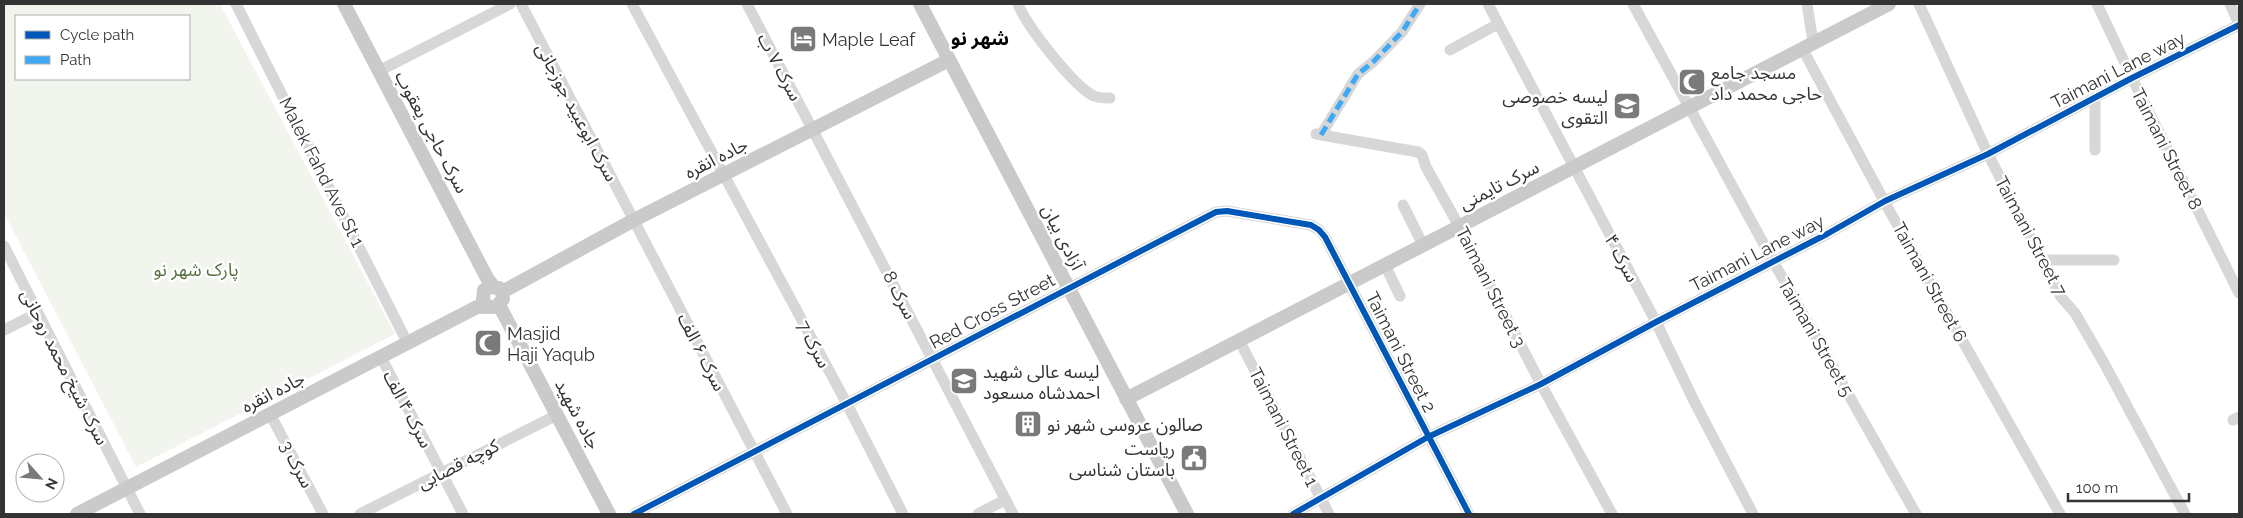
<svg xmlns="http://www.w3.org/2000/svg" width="2243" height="518" viewBox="0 0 2243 518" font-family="Raleway,'Noto Sans Arabic',sans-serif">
<rect width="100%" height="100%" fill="#fff"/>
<path fill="#f1f5ed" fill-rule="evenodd" d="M4,4H220L395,334L136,467L4,213ZM16,16H189V79H16Z"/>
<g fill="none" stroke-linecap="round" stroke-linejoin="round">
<path stroke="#d7d7d7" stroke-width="11" d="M236,4L407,342
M521,4L787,514
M632,4L847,404L903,514
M747,4L1013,514
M1018,4C1026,25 1074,87 1094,96C1099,98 1105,98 1110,98
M1488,4L1656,322L1694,401L1753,514
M1633,4L1773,261L1916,514
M1807,4L1813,42
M1919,4L1988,154L2061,297L2075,313L2104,363L2185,514
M2097,4L2132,78L2239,293
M2230,4L2239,24
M1802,48L1889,210L2060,514
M1450,50L1498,24
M379,71L510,4
M1316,134L1418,152L1422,155L1426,167L1459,226L1541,384L1612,514
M1321,135L1358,74L1373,62L1402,32L1420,4
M2095,150V97
M1403,205L1423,245
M4,246L140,514
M2043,260H2114
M1385,265L1400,296
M4,330L38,313
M1239,340L1329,514
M381,357L463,514
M270,414L323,514
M2233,420L2239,417
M360,514L557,415
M634,514L1216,212L1227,211L1311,225L1319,230L1325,237L1469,514
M978,514L1005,500
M1293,514L1428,437L1541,384L1656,322L1827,234L1885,201L1988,154L2132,78L2239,25"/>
<path stroke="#cacaca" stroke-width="14" d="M344,4L487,278L493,286
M920,4L1187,514
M502,292L634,220L949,60
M499,305L609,514
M1126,399L1889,4
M77,514L477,307H496L503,299L502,292L499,288L490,287L484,290L483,300L486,305"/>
<path stroke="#3fa9f5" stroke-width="5" stroke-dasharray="10 5" stroke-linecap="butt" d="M1321,135L1358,74L1373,62L1402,32L1420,4"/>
<g stroke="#fff" stroke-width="9">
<path id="cycleway" d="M634,514L1216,212L1227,211L1311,225L1319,230L1325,237L1469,514
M1293,514L1428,437L1541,384L1656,322L1827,234L1885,201L1988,154L2132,78L2239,25"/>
</g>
<use href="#cycleway" stroke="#0057b8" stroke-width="6"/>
</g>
<defs>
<g id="hotel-square" transform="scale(1.4375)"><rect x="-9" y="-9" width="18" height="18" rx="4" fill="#7a7a7a" stroke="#fff"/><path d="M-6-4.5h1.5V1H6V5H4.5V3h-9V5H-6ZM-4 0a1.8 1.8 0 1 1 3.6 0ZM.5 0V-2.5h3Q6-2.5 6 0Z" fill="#fff"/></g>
<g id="mosque-square" transform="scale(1.4375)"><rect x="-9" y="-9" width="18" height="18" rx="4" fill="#7a7a7a" stroke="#fff"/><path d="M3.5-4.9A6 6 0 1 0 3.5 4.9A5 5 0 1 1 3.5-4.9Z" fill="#fff"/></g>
<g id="school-square" transform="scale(1.4375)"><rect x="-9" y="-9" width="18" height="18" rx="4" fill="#7a7a7a" stroke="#fff"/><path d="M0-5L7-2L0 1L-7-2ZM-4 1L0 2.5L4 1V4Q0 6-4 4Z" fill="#fff"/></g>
<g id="building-square" transform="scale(1.4375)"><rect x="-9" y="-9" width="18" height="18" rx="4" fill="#7a7a7a" stroke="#fff"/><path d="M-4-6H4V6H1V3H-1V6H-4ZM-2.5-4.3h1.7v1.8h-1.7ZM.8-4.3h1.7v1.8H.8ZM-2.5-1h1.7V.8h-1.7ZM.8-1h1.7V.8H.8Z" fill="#fff"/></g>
<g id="civic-square" transform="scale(1.4375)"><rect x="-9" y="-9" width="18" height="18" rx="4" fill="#7a7a7a" stroke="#fff"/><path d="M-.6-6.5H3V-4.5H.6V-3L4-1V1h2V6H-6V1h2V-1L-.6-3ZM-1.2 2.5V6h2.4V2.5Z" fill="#fff"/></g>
</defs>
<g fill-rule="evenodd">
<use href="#hotel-square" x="803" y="39"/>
<use href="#mosque-square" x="1692" y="82"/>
<use href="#school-square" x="1627" y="106"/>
<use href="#mosque-square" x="488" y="343"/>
<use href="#school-square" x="964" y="381"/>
<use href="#building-square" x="1028" y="424"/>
<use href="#civic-square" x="1194" y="458"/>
</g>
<g text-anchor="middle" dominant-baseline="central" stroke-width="5" stroke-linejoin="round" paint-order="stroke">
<g font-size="18" fill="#333" stroke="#fff" text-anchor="start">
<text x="822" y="39">Maple Leaf</text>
<text x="1711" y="72">مسجد جامع<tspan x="1711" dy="21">حاجی محمد داد</tspan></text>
<text x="1608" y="96" text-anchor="end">لیسه خصوصی<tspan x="1608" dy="21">التقوی</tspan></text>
<text x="507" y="333">Masjid<tspan x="507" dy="21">Haji Yaqub</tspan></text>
<text x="983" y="371">لیسه عالی شهید<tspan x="983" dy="21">احمدشاه مسعود</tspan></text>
<text x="1047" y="424">صالون عروسی شهر نو</text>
<text x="1175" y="448" text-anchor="end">ریاست<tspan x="1175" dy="21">باستان شناسی</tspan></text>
</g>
<g font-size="18" fill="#333" stroke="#fff">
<text transform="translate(780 67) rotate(62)">سرک ۷ ب</text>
<text transform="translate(2118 70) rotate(-27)">Taimani Lane way</text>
<text transform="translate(577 112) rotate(62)">سرک ابوعبید جوزجانی</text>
<text transform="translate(432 132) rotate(62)">سرک حاجی یعقوب</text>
<text transform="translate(2167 149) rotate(63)">Taimani Street 8</text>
<text transform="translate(716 158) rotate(-27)">جاده انقره</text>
<text transform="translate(322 172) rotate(63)">Malek Fahd Ave St 1</text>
<text transform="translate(1499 185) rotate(-27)">سرک تایمنی</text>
<text transform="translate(2031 236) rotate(62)">Taimani Street 7</text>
<text transform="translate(1063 237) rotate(63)">آزادی بیان</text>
<text transform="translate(1757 253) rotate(-27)">Taimani Lane way</text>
<text transform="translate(1622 258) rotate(62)">سرک ۴</text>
<text transform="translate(1930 282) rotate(61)">Taimani Street 6</text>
<text transform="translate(1491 287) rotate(63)">Taimani Street 3</text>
<text transform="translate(900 295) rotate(63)">سرک 8</text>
<text transform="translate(992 311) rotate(-28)">Red Cross Street</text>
<text transform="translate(1816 337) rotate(60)">Taimani Street 5</text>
<text transform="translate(814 344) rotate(62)">سرک 7</text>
<text transform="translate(702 352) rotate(63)">سرک ۶ الف</text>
<text transform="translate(1401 352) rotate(63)">Taimani Street 2</text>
<text transform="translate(65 367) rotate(63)">سرک شیخ محمد روحانی</text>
<text transform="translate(273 392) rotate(-27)">جاده انقره</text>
<text transform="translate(408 409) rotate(62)">سرک ۴ الف</text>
<text transform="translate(578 414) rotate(62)">جاده شهید</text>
<text transform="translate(1284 427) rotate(63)">Taimani Street 1</text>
<text transform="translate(297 464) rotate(62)">سرک 3</text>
<text transform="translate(458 464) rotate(-27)">کوچه قصابی</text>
</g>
<g font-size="18" fill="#56703f" stroke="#fff">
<text x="196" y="269">پارک شهر نو</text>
</g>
<g font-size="19" font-weight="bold" fill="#000" stroke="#fff">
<text x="980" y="38">شهر نو</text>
</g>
</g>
<rect width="2243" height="518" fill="none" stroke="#333333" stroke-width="10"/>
<rect x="15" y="15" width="175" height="65" fill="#ffffff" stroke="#adadad"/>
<rect x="25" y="31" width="25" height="8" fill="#0057b8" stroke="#adadad"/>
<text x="60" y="40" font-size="15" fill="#333333">Cycle path</text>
<rect x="25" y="56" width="25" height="8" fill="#3fa9f5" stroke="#adadad"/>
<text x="60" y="65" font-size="15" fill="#333333">Path</text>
<g transform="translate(40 478) rotate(117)"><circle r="24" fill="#ffffff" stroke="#adadad"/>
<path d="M0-4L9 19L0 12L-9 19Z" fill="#7a7a7a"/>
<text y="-8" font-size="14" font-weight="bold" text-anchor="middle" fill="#333333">N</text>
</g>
<path d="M2068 493v8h121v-8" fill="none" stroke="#333333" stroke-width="2.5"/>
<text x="2076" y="493" font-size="15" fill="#333333" stroke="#ffffff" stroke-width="4" paint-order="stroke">100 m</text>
</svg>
